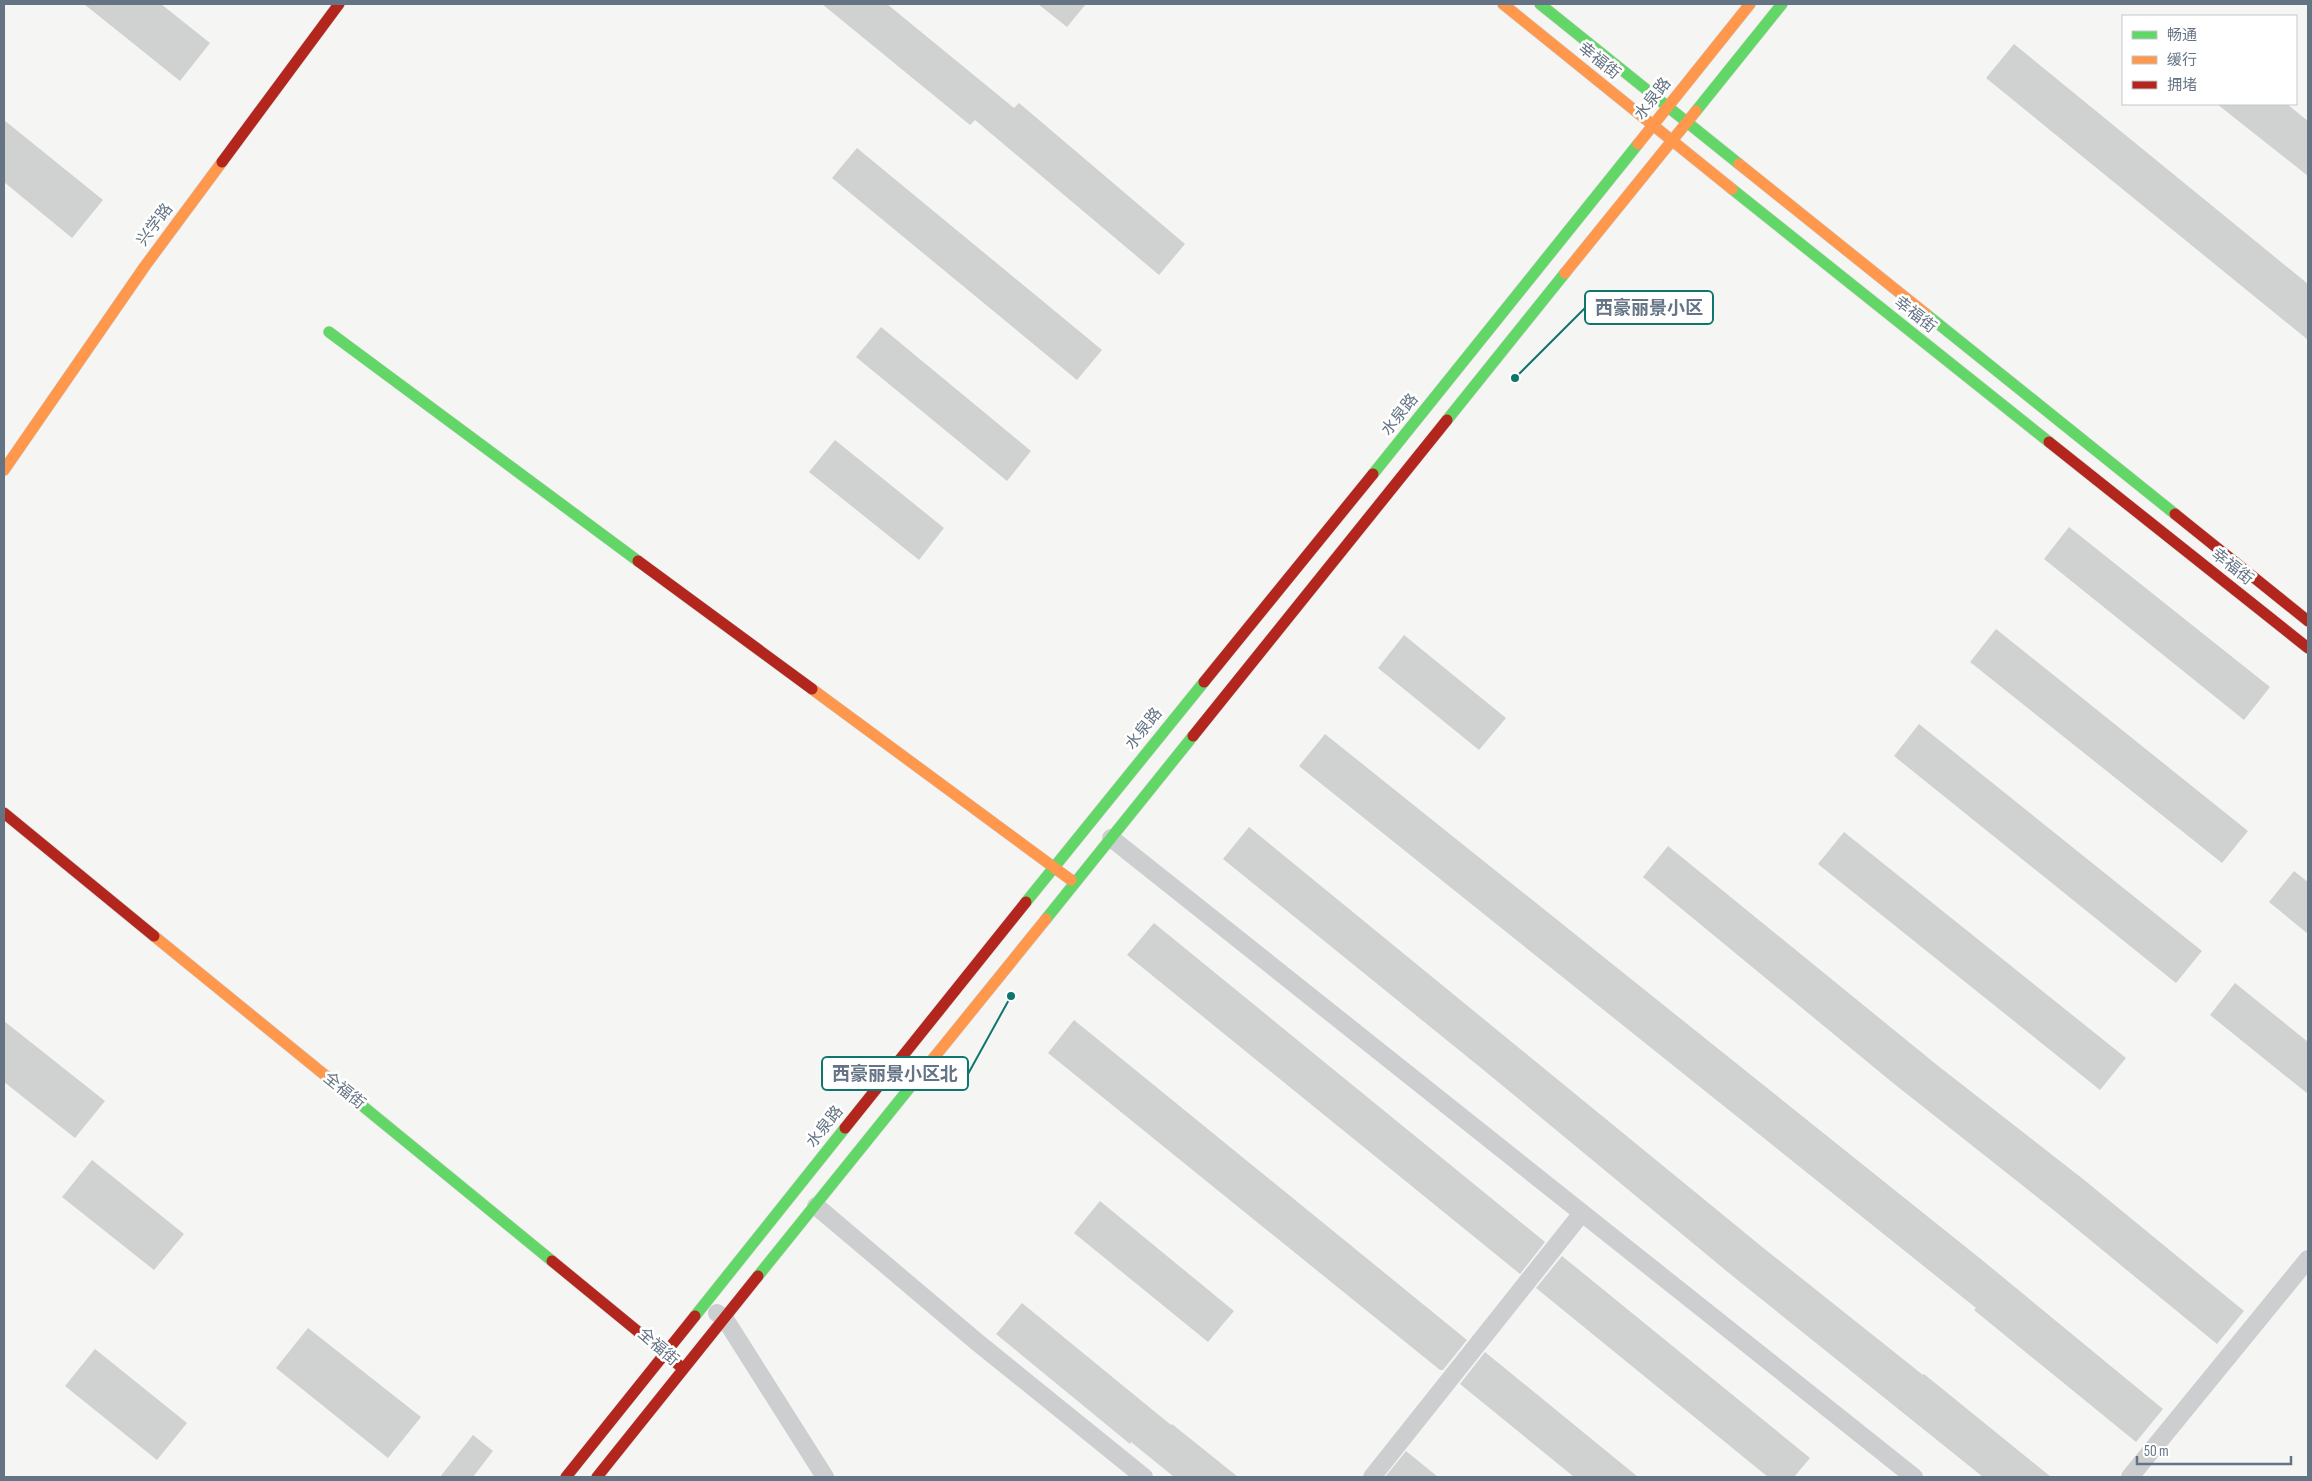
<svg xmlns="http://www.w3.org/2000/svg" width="2312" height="1481" viewBox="0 0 2312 1481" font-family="'Sofia Sans Condensed','Noto Sans SC',sans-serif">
<rect width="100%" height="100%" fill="#f5f6f4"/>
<path fill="#d0d1d1" d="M84,4H161L210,43L180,81Z
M822,4H887L1014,108L1019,103L1185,244L1159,275L975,120L970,125Z
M1038,4H1086L1067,27Z
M2014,44L2308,284V340L1986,78Z
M2217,104H2287L2308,121V176Z
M4,120L103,200L72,238L4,182Z
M857,148L1102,350L1077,380L832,178Z
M881,327L1031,451L1007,481L856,357Z
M835,440L944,528L919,560L809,472Z
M2069,527L2270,687L2244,720L2044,559Z
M1996,629L2248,831L2222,863L1970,662Z
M1404,635L1506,718L1479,750L1378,668Z
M1919,724L2202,951L2176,983L1894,756Z
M1325,734L1982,1260L2163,1409L2136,1442L1974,1310L1976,1308L1299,766Z
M1249,827L1761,1246L1923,1375L1924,1374L2051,1477H1983L1735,1278L1486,1072L1223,859Z
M1844,832L2126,1058L2100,1090L1818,864Z
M1668,846L1937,1065L2083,1179L2244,1311L2217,1344L2056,1212L1893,1083L1643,877Z
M2294,871L2308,882V934L2269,902Z
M1154,923L1545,1242L1520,1274L1127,955Z
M2235,983L2308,1042V1094L2210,1015Z
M1074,1020L1467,1340L1443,1370H1440L1048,1053Z
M4,1021L105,1101L75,1138L4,1082Z
M92,1160L184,1234L154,1270L62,1197Z
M1100,1201L1234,1311L1208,1342L1074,1233Z
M1562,1256L1810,1458L1794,1477H1768L1536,1288Z
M1022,1303L1171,1425L1172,1424L1238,1477H1174L1131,1442L1130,1444L996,1334Z
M308,1328L421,1417L388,1458L276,1368Z
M95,1349L187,1423L157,1460L65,1386Z
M1485,1352L1638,1477H1574L1460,1384Z
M473,1435L493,1451L473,1477H440Z
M1406,1451L1438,1477H1385Z"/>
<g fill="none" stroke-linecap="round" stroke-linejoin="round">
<g stroke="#d2d4d4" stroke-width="12">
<path id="fast" d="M1540,4L1739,164
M1696,111L1782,4
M1732,189L2049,442
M1926,314L2175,514
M329,332L638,561
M1447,420L1565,273
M1373,474L1638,144
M1026,902L1204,682
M1046,919L1193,736
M326,1076L552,1261
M758,1276L911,1086
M695,1316L845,1128"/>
</g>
<g stroke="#d2d4d4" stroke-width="12">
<path id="slow" d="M1503,4L1732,189
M1638,144L1750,4
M1739,164L1926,314
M1565,273L1696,111
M4,470L145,266L222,162
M812,689L1071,880
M154,936L326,1076
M911,1086L1046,919"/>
</g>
<g stroke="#d2d4d4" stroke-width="12">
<path id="jam" d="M222,162L339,4
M2049,442L2308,648
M2175,514L2308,621
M638,561L812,689
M1204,682L1373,474
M1193,736L1447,420
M4,813L154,936
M845,1128L1026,902
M552,1261L680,1366
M566,1477L695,1316
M597,1477L758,1276"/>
</g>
<path stroke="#cdcecf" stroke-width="18" d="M1111,838L1914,1477
M816,1206L977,1342L1144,1477
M717,1313L725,1319L825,1477
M1372,1477L1582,1213
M2130,1477L2308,1259"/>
<use href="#fast" stroke="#63d668" stroke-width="11"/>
<use href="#slow" stroke="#ff974d" stroke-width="11"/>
<use href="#jam" stroke="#b3261e" stroke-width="11"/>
</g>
<g text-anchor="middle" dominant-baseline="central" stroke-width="5" stroke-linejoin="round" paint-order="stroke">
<g font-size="16" fill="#657485" stroke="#fff">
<text transform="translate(1599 61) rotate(39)">幸福街</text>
<text transform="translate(1653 99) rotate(-52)">水泉路</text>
<text transform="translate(155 225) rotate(-53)">兴学路</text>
<text transform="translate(1915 315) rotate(38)">幸福街</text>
<text transform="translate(1400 415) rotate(-51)">水泉路</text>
<text transform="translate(2232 567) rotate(38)">幸福街</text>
<text transform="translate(1144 729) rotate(-51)">水泉路</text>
<text transform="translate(344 1091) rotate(39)">全福街</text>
<text transform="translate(825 1127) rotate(-51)">水泉路</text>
<text transform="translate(658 1347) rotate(41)">全福街</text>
</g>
</g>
<path fill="none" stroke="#0f766e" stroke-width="2" d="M1515 378L1585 308M1011 996L968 1074"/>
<g fill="#0f766e" stroke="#fff" stroke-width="2">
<circle cx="1515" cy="378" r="5"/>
<circle cx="1011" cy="996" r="5"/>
</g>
<g fill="#fff" stroke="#0f766e" stroke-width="2">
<rect x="1585" y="291" width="128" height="33" rx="5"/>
<rect x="822" y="1057" width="146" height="33" rx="5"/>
</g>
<g font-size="18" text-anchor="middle" font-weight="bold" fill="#657485">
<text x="1649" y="314">西豪丽景小区</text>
<text x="895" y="1080">西豪丽景小区北</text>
</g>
<rect width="2312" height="1481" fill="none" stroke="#657485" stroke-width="10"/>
<rect x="2122" y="15" width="175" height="90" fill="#ffffff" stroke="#c1c7ce"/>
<rect x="2132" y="31" width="25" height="8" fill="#63d668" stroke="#c1c7ce"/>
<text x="2167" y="40" font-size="15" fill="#657485">畅通</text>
<rect x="2132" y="56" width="25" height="8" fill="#ff974d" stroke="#c1c7ce"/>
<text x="2167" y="65" font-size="15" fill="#657485">缓行</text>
<rect x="2132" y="81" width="25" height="8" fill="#b3261e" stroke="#c1c7ce"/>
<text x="2167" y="90" font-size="15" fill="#657485">拥堵</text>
<path d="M2137 1456v8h154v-8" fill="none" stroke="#657485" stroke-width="2.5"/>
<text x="2144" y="1456" font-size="15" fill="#657485" stroke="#ffffff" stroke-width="4" paint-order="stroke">50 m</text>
</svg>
